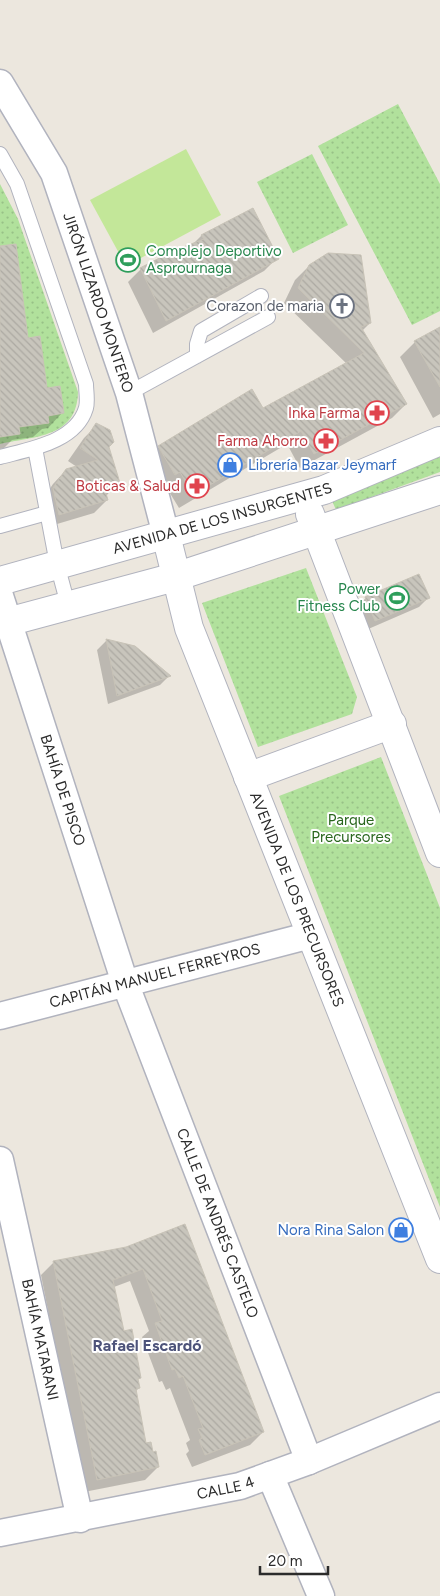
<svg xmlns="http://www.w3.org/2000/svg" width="440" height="1596" viewBox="0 0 440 1596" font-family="Figtree,sans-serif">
<defs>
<pattern id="green-dots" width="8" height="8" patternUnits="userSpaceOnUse" patternTransform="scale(1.25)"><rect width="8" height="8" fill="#b1e19c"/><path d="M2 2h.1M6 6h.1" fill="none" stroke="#98c187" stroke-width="1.8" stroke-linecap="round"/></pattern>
<pattern id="building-back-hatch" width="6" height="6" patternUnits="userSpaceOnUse" patternTransform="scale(1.25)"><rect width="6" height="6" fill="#c8c5bc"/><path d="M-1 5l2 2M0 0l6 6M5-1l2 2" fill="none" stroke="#aca9a2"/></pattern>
</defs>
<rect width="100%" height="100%" fill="#ece7de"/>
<path fill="url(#green-dots)" d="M398,104L440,184V311L412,325L318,146Z
M312,154L348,225L293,253L257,182Z
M0,184L18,219L78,392C77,438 35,436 0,444Z
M440,452V472L336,510L330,496Z
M306,568L357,697L352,714L258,747L202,603Z
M381,757L440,908V1207L279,796Z"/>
<path fill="#c3e799" d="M186,149L221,215L126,266L90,200Z"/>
<path fill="#0003" d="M252,210L277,258L264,271L153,333L128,282L141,269L193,244L201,236Z
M0,248L27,339L46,389L62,413L48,428L42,429L33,437L12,440L4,448L0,449Z
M309,266L370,323L362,331L406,404L392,418L300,468L287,444L179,508L165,485L145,462L159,447L263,410L347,364L284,303L295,280Z
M440,328V414L433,418L400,357L415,342Z
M97,425L108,447L118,483L106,496L107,500L94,513L47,527L41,502L53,484L66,470L77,467L68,461L84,438Z
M366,598H428L419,607L366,630L356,607Z
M106,641L134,647L169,676L160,685L108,704L97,650Z
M185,1226L263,1432L250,1445L192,1467L186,1454L189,1451L186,1443L190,1440L170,1388L166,1390L162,1381L159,1382L142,1337L149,1331L130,1281L114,1287L123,1332L140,1377L137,1380L139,1388L135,1392L145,1444L158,1467L145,1480L84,1492L41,1275L54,1262L126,1248Z"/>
<path fill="url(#building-back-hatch)" stroke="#c8c3b7" d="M253,208L279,259L166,321L140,268L173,251L204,239L201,235Z
M16,244L28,338L40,336L47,388L60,386L64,413L48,416L49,423L19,427L20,434L0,437V246Z
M328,253L361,255L371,323L361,327L407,404L314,454L301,431L193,495L180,472L175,475L158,446L252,389L263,408L364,353L298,288L309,265Z
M440,327V387L414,341Z
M96,423L110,430L114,442L109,447L120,483L104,487L108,500L59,515L53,488L66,469L98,460L80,448Z
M419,574L430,598L375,621L365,597Z
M106,639L135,646L171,676L117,696Z
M185,1224L264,1432L205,1455L199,1440L202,1438L198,1429L203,1428L183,1376L179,1378L175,1369L172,1370L155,1323L162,1321L143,1269L113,1280L124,1331L132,1329L141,1378L138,1379L140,1388L136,1389L146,1443L151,1442L153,1452L156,1451L159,1467L97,1480L53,1261L126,1247Z"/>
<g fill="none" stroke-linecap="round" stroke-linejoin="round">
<g stroke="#b1b3be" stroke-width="16">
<path id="lane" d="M0,154L17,184L86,384C86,391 88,401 86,408C76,442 30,449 0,457
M197,356V344L201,331L261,296
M129,393L268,317
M35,448L57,564L68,605
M0,526L47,513"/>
</g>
<g stroke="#b1b3be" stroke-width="29">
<g id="street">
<path id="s1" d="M0,83L54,173L129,393L166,535"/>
<path id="s2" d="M0,596L125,983L309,1461"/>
<path id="s3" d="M0,1016L311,935"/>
<path id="s4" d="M0,1160L80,1519"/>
<path d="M270,1475L321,1596"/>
<path id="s5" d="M0,1533L240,1486L309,1461L440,1406"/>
</g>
</g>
<g stroke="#b1b3be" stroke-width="30">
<g id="secondary">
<path d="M310,514L440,853"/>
<path id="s6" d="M166,535L189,628L440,1259"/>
<path id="s7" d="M0,581L324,490L440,441"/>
<path d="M0,624L175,577L440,490"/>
<path d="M248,777L392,724"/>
</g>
</g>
<use href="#lane" stroke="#fff" stroke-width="14"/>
<use href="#street" stroke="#fff" stroke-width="26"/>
<use href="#secondary" stroke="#fff" stroke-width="28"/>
</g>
<defs>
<g id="stadium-ring" transform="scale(1.25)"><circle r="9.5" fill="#fff" stroke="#2e9e5b" stroke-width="1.5"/><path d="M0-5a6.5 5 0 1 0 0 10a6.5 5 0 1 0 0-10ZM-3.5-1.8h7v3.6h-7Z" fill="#2e9e5b"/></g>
<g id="church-ring" transform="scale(1.25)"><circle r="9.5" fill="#fff" stroke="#6b7280" stroke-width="1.5"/><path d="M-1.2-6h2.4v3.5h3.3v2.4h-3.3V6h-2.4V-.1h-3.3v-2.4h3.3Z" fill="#6b7280"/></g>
<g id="pharmacy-ring" transform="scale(1.25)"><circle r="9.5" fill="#fff" stroke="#e0444e" stroke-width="1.5"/><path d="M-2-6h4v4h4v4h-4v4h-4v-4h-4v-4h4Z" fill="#e0444e"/></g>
<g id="shop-ring" transform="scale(1.25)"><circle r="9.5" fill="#fff" stroke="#3f7fe0" stroke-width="1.5"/><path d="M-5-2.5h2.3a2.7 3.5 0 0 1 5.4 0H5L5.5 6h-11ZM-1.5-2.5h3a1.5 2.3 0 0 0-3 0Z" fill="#3f7fe0"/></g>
</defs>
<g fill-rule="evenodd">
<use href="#stadium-ring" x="128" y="260"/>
<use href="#church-ring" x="342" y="306"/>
<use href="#pharmacy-ring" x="377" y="413"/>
<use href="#pharmacy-ring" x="326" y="441"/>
<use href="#shop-ring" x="230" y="465"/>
<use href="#pharmacy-ring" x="197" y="486"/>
<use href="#stadium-ring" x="397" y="598"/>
<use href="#shop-ring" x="401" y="1230"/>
</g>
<g text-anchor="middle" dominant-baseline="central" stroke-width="4" stroke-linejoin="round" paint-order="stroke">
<g font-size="15" fill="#27864d" stroke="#fff" text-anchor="start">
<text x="146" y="251">Complejo Deportivo<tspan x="146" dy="17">Asprournaga</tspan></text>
<text x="380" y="589" text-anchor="end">Power<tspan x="380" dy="17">Fitness Club</tspan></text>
</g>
<g font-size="15" fill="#2b2b2b" stroke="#fff">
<text stroke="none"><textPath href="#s1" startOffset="242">JIRÓN LIZARDO MONTERO</textPath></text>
<text stroke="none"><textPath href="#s7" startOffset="231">AVENIDA DE LOS INSURGENTES</textPath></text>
<text stroke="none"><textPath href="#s2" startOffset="204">BAHÍA DE PISCO</textPath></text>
<text stroke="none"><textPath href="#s6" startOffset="388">AVENIDA DE LOS PRECURSORES</textPath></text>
<text stroke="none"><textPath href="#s3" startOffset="160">CAPITÁN MANUEL FERREYROS</textPath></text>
<text stroke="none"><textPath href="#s2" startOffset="664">CALLE DE ANDRÉS CASTELO</textPath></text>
<text stroke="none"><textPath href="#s4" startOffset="184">BAHÍA MATARANI</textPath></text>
<text stroke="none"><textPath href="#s5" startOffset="230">CALLE 4</textPath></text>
</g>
<g font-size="15" fill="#5b616d" stroke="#fff" text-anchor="end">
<text x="324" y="306">Corazon de maria</text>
</g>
<g font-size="15" fill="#be3a42" stroke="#fff" text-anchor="end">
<text x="360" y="413">Inka Farma</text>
<text x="308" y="441">Farma Ahorro</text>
<text x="180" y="486">Boticas &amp; Salud</text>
</g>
<g font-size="15" fill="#366cbe" stroke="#fff" text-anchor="start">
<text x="248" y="465">Librería Bazar Jeymarf</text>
<text x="384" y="1230" text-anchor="end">Nora Rina Salon</text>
</g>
<g font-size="15" fill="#29661d" stroke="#fff">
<text x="351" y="820">Parque<tspan x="351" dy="17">Precursores</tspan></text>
</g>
<g font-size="16" font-weight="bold" fill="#4d537a" stroke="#fff">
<text x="147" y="1345">Rafael Escardó</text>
</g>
</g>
<path d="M260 1566v8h68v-8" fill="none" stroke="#2b2b2b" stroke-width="2.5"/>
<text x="268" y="1566" font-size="15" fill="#2b2b2b" stroke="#ffffff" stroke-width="4" paint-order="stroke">20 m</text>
</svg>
